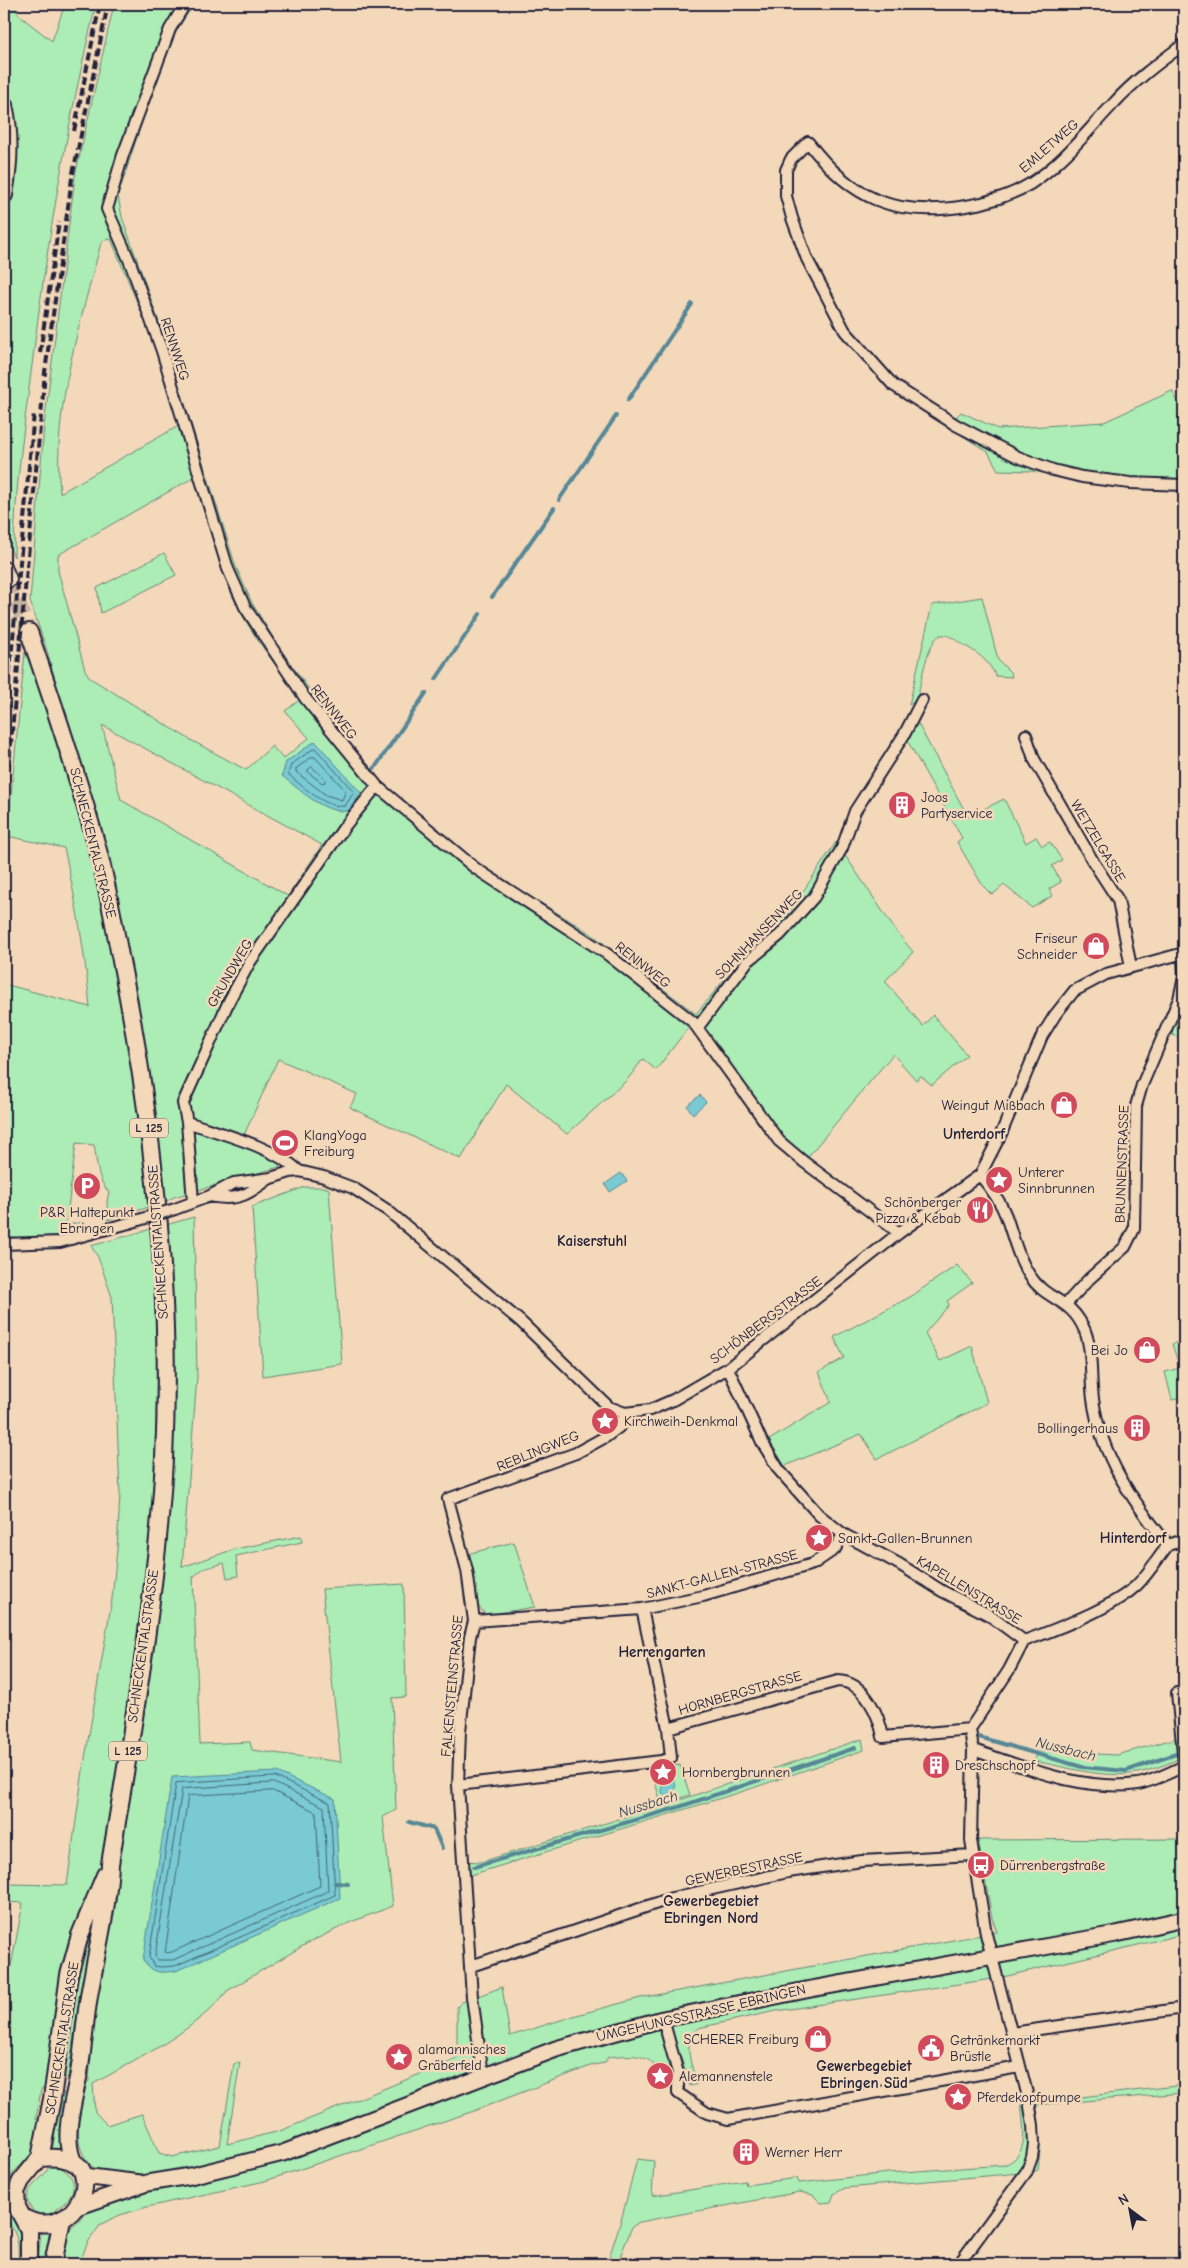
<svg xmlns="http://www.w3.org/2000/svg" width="1188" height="2268" viewBox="0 0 1188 2268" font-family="'Comic Neue',sans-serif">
<rect width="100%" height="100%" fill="#f3d8ba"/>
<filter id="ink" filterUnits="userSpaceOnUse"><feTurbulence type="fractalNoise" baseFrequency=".02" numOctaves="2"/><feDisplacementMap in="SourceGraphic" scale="10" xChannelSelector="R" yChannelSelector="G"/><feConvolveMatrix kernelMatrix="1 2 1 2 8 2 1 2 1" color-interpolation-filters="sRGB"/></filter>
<g filter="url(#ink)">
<path fill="#acecb5" stroke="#678778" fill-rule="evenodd" d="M4,4H12L20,16L52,41L65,4H96C67,123 47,243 32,365C24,428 14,493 14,557L4,535Z
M114,4H194L178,28L169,48L146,109L118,196L122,217L160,325L236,567L252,603L282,652L333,722L380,781L407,806L479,865L590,933L696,1014L733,969L762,944L769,934L767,928L776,919H782L786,917L836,842L896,931L913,952L885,981L923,1026L933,1015L967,1055L932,1085L921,1076L916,1080L893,1054L806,1159L784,1138L703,1026L691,1024L656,1070L643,1059L627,1080L567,1134L506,1084L461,1159L353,1109L350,1107L357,1094L278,1059L240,1144L275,1157L280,1162L279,1167L174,1197L165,1202L155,1106L118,906L47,651L30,601L44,426L75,176ZM111,239L158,353L182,424L60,493C52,409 80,324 101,243L105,240ZM196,476C208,517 220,575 240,611C257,642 280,671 301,699L285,711L309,738L283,759L272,746L246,770L189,739L90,678L85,670L58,571V555ZM102,725L322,845L288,896L121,800Z
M1172,391L1184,412V491L1136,488L1031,471L998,470L988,452L947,426L961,412L998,429L1104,422Z
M164,553L176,575L101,613L97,588Z
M982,597L998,660L1011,673L1012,677L996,676C987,659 978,653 962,644C956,640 949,634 941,635C928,638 920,686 917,700L909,705L932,605Z
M25,652C39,684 49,718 60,752C108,899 135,1053 149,1207L108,1220L107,1201L109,1192C97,1181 97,1161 94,1145L76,1143L66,1225L85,1222L86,1230C58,1236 32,1240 4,1236V984L90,1007C85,953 76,900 64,848L7,836Z
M917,722L968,817L1004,799L1026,843L1036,837L1042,846L1050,842L1062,860L1052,866L1061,882L1049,889L1052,896L1032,908L1004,885L992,895L983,886L957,842L962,838L907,740Z
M1174,1019L1184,1021V1038L1172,1035Z
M305,1187H324L329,1189L342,1364L263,1376L252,1207Z
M194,1217L197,1377L182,1567L235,1549L301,1536L302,1542L236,1556L238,1576L227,1578L224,1563L203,1569L193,1577L200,1744L250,1742L252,1750L341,1762L322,1589L404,1584L406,1697L392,1698L396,1810L383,1817L393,1906L351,1922L306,1944L227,1991C197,2030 136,2060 93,2084L95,2112L107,2125L142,2114L159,2153L172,2157L220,2146L234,2064L240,2062L227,2144L280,2131L457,2059V2007L462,2002L502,1987L510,2036L577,2015L640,1998L997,1932L992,1918L978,1840L1184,1839V1934L999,1978L776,2011L698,2028C681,2043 692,2065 697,2084L690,2086L681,2058L668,2062L670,2084L667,2087H661C657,2080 658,2075 655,2068C648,2051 622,2056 608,2057L605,2063L593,2065L471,2112L265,2181L147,2207L120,2215L101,2224L88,2242L79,2264H60L66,2236L73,2225L79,2221L89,2210L141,2193L174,2186L235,2161C204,2167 128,2186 100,2172C89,2167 80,2152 79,2141C76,2123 81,2102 83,2084L89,2081L90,2067L86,2069L150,1653L166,1225Z
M151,1229C161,1354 157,1494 142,1618C132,1700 116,1782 103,1864L98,1878L46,2087L41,2090L36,2119L41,2121C39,2131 38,2146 31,2154C21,2167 8,2173 5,2191C2,2211 16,2220 21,2237C23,2246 22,2255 22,2264H18C19,2239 18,2236 4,2215V2003L23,1903L4,1902V1884L67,1885L83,1770L112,1599L117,1550L120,1494L112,1297L98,1257L91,1246Z
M957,1265L972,1283L947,1301L949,1305L925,1333L940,1361L972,1346L987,1403L877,1459L861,1434L785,1466L769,1440L831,1402L819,1372L844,1358L834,1337L910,1297Z
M1184,1340V1397L1172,1400L1165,1372L1180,1368L1172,1344Z
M514,1542L535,1607L486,1615L478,1606L467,1554Z
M1184,1736V1757C1169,1763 1153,1770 1137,1773C1103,1779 1067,1767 1034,1761L1039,1751L1117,1755Z
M862,1739L864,1750L741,1792L464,1877L462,1861L481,1862L680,1800Z
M680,1765L690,1795L661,1804L652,1770Z
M100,1898L98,1921L82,1980L68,2077L63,2079L76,1986L83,1952Z
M1184,2085V2093L1035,2105L1040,2149L1038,2170L1033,2172L845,2188L834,2194L831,2202L821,2203L813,2195L800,2192L639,2222L632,2227L617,2264H607L622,2217L637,2159L654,2161L652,2196L745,2181L746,2185L797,2178L799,2183L888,2173L1004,2165C1031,2155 1023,2127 1021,2104Z
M67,2092L59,2153L52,2152L60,2095Z
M50,2163C66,2168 81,2180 69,2198C62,2207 54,2208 52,2219C41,2216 32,2215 28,2202C24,2184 47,2180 50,2163Z
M41,2231L50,2232L44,2264H38Z"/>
<path fill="#79cad2" stroke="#568796" d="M315,741L361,793L348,811C323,814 301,790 282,776L286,762Z
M700,1095L706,1102L693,1114L687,1106Z
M621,1173L627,1181L610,1192L605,1184Z
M277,1772L335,1799L340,1898L176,1971C159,1973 154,1974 143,1960L172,1777Z
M665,1774L671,1775L676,1785L672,1794L674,1799L671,1794L664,1795L662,1792V1776Z"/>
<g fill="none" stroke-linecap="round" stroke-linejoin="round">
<path stroke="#456577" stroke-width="1" d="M315,748L354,792L345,806C326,809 302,786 288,774L291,765Z
M312,757H315L346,791L342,800L326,795L296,772V769Z
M312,767L325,779V782L322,783L308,772V770Z
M276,1777L330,1803L335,1895L175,1966L161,1967L154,1966L149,1957L176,1783Z
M274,1783L324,1807L328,1891L173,1960H158L155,1956L182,1789Z
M273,1791L316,1812L320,1886L172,1952L165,1953L188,1796Z"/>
<path stroke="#568796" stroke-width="4" d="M628,400L692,304
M559,500L616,416
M492,597L554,508
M436,679L480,614
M372,772L426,693
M972,1735L1082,1767L1126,1771L1182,1752
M409,1822L434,1829L442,1848
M474,1867L676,1808L855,1748
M335,1883L348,1884"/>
<path stroke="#c9b4a1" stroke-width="16" stroke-dasharray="16 8" stroke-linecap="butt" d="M8,579L29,632"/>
<g stroke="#22223b" stroke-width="14">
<path id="street" d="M185,4L170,29L123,155L107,209L130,262L162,351L228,569L245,607L305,698L377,786L475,868L607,954L693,1022L779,1141L804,1162L899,1233
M1184,44C1160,62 1135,80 1115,102C1088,130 1063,163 1030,184C1012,195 987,203 966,206C895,218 851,199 808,142L791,159L786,170V196L792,218L807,259L845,331L893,385L956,425L1018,457L1053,470L1082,477L1130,483L1184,485
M1026,735L1034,759L1094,863L1118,900L1131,967
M1183,953L1184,976
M698,1027L747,962L780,935L814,897L842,848L855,811L904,735L922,700
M187,1122C222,1134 272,1146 299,1171
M980,1175C991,1188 1000,1200 1006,1216C1013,1236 1018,1258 1030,1276C1047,1302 1071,1297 1085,1331C1093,1352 1090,1377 1093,1399C1101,1457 1132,1500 1168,1545
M210,1196C238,1202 249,1194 270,1178
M193,1202L187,1122L183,1103L229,1001L250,962L345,826L377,786
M175,1209L210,1196L234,1183L271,1178L290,1172L299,1171L324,1177L353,1188L387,1210L520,1321L609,1407L625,1413L650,1410L673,1400L728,1368L899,1233L980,1175L1001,1134L1042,1036L1055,1015L1074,991L1106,974L1184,953
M4,1244L60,1242L129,1223
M1066,1304L1089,1279L1125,1247L1134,1229L1136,1106L1142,1085L1179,999L1184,977
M728,1368L762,1442L779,1470L819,1515L843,1534L899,1564L942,1591L989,1615L1024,1641
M1168,1545L1184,1540
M474,1621L642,1609L703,1596L813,1564L835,1549L843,1534
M1184,1692L1177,1693L1184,1763
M668,1728L838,1681C865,1682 879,1715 883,1737L970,1729
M973,1750C1025,1767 1082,1792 1138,1784C1154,1781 1169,1773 1184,1766
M458,1785L661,1761L671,1758L668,1728L642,1609
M471,1966L672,1898L788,1872L862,1861L973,1855
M663,2019L678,2073V2093L707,2113L728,2119L1019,2067
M1012,2033L1184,2008
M483,2075L472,1997L458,1785L460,1731L470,1637L474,1621L467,1570L448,1499L576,1453L607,1436L619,1427L625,1413
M959,2264L1027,2171L1032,2157L1034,2144L1033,2125L1029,2101L986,1934L971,1840L973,1750L970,1729L1009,1670L1024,1641C1055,1630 1114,1607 1137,1585C1149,1573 1158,1558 1168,1545"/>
</g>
<g stroke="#22223b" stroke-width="19">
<path id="secondary" d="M83,2176L140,2183
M77,2207L147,2183L190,2176L283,2153L556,2049L663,2019L811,1989L1116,1934L1184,1919"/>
</g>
<g stroke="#22223b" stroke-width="20">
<path id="primary" d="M4,105C11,134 9,166 4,195
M4,570L8,579
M29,632C54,705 79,779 99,854C109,892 115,932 123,971C154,1131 172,1296 164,1459C157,1595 132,1730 110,1864C108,1905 98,1945 91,1985C85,2014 84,2044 79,2073C74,2099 61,2139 74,2163
M22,2217C70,2244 101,2180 75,2163C64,2157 52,2157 40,2158
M29,2264V2230L17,2207L16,2192L21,2181L40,2158L52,2099L69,1975L80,1935L105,1875
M53,2264L62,2220"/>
</g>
<use href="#street" stroke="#f3d8ba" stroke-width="10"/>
<use href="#secondary" stroke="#f3d8ba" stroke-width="15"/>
<use href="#primary" stroke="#f3d8ba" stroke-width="16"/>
<path stroke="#22223b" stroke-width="4" stroke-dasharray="8 4" stroke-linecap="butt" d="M74,131L100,4
M40,353L59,222
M4,734L34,413
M4,818L45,372L72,178L108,4"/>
<g stroke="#22223b" stroke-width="14" stroke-linecap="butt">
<path id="street-bridge" d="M129,1223L175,1209"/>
</g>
<use href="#street-bridge" stroke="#f3d8ba" stroke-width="10"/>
</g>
</g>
<defs>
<g id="building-disc" transform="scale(1.4375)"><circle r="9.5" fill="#d1495b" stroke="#f3d8ba"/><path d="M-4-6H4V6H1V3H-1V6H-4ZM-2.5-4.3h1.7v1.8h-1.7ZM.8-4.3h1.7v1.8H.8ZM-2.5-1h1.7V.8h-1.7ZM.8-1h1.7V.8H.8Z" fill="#fff"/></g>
<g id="shop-disc" transform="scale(1.4375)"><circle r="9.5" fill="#d1495b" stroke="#f3d8ba"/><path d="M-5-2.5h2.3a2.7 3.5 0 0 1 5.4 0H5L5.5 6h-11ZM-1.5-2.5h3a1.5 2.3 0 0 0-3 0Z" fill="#fff"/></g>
<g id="stadium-disc" transform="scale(1.4375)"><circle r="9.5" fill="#d1495b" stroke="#f3d8ba"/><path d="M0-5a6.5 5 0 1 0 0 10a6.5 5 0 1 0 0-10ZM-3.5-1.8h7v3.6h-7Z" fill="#fff"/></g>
<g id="sight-disc" transform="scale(1.4375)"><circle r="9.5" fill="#d1495b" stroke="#f3d8ba"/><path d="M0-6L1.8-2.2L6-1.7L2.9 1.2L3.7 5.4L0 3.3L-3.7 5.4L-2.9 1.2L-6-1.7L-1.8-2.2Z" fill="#fff"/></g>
<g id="parking-disc" transform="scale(1.4375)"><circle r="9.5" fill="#d1495b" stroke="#f3d8ba"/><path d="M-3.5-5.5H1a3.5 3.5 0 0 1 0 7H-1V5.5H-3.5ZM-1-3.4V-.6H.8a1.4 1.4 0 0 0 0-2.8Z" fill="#fff"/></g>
<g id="restaurant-disc" transform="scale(1.4375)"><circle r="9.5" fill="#d1495b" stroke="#f3d8ba"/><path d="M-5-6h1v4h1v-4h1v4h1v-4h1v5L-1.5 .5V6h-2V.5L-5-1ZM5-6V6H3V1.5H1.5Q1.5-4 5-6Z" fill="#fff"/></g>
<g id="bus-disc" transform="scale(1.4375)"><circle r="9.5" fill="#d1495b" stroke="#f3d8ba"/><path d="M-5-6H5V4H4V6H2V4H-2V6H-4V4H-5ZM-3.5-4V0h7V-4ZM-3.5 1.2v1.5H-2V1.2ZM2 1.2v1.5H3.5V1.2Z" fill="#fff"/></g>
<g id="civic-disc" transform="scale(1.4375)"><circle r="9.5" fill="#d1495b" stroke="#f3d8ba"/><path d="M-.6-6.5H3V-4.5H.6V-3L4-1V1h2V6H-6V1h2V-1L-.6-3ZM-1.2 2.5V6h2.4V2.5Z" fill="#fff"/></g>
</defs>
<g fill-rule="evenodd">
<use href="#building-disc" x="902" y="805"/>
<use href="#shop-disc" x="1096" y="946"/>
<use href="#shop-disc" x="1064" y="1105"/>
<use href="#stadium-disc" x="285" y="1143"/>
<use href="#sight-disc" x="999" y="1180"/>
<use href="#parking-disc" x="87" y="1186"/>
<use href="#restaurant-disc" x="980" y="1210"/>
<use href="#shop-disc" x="1147" y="1350"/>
<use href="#sight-disc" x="605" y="1421"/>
<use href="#building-disc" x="1137" y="1428"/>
<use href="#sight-disc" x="819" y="1538"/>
<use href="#building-disc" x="936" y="1765"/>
<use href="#sight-disc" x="663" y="1772"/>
<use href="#bus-disc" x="981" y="1865"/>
<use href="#shop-disc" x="818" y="2039"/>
<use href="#civic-disc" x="931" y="2048"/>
<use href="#sight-disc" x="399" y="2057"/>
<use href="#sight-disc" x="660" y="2076"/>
<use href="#sight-disc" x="958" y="2097"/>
<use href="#building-disc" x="746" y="2152"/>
</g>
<g text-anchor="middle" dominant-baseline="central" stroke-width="5" stroke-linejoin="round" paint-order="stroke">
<g fill="#f3d8ba" stroke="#615961" stroke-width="1">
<rect x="130" y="1118.5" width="38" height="19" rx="4"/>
<rect x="109" y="1741.5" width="38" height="19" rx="4"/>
</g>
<g font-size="12" font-weight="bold" fill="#22223b">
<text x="149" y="1128">L 125</text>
<text x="128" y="1751">L 125</text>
</g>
<g font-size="14" fill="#22223b" stroke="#f3d8ba">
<text transform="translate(1049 146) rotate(-41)">EMLETWEG</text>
<text transform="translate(175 349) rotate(72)">RENNWEG</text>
<text transform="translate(334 712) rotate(52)">RENNWEG</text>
<text transform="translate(1098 841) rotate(59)">WETZELGASSE</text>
<text transform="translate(93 843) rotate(76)">SCHNECKENTALSTRASSE</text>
<text transform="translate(759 934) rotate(-46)">SOHNHANSENWEG</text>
<text transform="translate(643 965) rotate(38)">RENNWEG</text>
<text transform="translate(230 973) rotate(-60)">GRUNDWEG</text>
<text transform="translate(1122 1164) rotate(-88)">BRUNNENSTRASSE</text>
<text transform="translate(158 1242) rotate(-94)">SCHNECKENTALSTRASSE</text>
<text transform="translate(766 1320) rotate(-37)">SCHÖNBERGSTRASSE</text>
<text transform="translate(538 1451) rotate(-22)">REBLINGWEG</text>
<text transform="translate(722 1574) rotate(-15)">SANKT-GALLEN-STRASSE</text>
<text transform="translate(969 1590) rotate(31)">KAPELLENSTRASSE</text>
<text transform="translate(143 1646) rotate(-82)">SCHNECKENTALSTRASSE</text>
<text transform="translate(452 1686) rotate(-85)">FALKENSTEINSTRASSE</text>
<text transform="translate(740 1693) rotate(-16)">HORNBERGSTRASSE</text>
<text transform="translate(744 1869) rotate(-12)">GEWERBESTRASSE</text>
<text transform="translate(701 2013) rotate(-13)">UMGEHUNGSSTRASSE EBRINGEN</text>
<text transform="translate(62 2038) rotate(-81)">SCHNECKENTALSTRASSE</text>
</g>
<g font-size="14" fill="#22223b" stroke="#f3d8ba" text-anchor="start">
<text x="921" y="797">Joos<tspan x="921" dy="16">Partyservice</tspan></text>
<text x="1077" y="938" text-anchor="end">Friseur<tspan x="1077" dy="16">Schneider</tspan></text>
<text x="1045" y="1105" text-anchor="end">Weingut Mißbach</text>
<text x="304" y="1135">KlangYoga<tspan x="304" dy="16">Freiburg</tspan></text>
<text x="1018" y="1172">Unterer<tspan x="1018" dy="16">Sinnbrunnen</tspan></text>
<text x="961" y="1202" text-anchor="end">Schönberger<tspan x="961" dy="16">Pizza &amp; Kebab</tspan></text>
<text x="87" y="1212" text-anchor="middle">P&amp;R Haltepunkt<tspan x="87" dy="16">Ebringen</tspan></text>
<text x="1128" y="1350" text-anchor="end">Bei Jo</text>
<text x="624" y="1421">Kirchweih-Denkmal</text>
<text x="1118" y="1428" text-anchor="end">Bollingerhaus</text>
<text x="838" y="1538">Sankt-Gallen-Brunnen</text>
<text x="955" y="1765">Dreschschopf</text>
<text x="682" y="1772">Hornbergbrunnen</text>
<text x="1000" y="1865">Dürrenbergstraße</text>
<text x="799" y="2039" text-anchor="end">SCHERER Freiburg</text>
<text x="950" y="2040">Getränkemarkt<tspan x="950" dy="16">Brüstle</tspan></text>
<text x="418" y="2049">alamannisches<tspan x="418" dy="16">Gräberfeld</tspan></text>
<text x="679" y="2076">Alemannenstele</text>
<text x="977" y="2097">Pferdekopfpumpe</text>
<text x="765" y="2152">Werner Herr</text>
</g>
<g font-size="15" font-weight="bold" fill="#22223b" stroke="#f3d8ba">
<text x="974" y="1134">Unterdorf</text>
<text x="592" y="1241">Kaiserstuhl</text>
<text x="1133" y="1538">Hinterdorf</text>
<text x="662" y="1652">Herrengarten</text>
<text x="711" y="1901">Gewerbegebiet<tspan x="711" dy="17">Ebringen Nord</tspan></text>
<text x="864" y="2066">Gewerbegebiet<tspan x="864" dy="17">Ebringen Süd</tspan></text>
</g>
<g font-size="15" font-style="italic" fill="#334459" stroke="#f3d8ba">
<text transform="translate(1066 1749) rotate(14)">Nussbach</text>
<text transform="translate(648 1804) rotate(-17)">Nussbach</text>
</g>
</g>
<rect width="1188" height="2268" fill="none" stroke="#f3d8ba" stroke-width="20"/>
<rect x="10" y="10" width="1168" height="2248" fill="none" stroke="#22223b" stroke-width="2" filter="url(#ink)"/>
<g transform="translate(1130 2210) rotate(328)" stroke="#f3d8ba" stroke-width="4" paint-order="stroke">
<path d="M0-4L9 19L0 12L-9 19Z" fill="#22223b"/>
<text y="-8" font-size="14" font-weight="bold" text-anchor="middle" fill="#22223b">N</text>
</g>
</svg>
